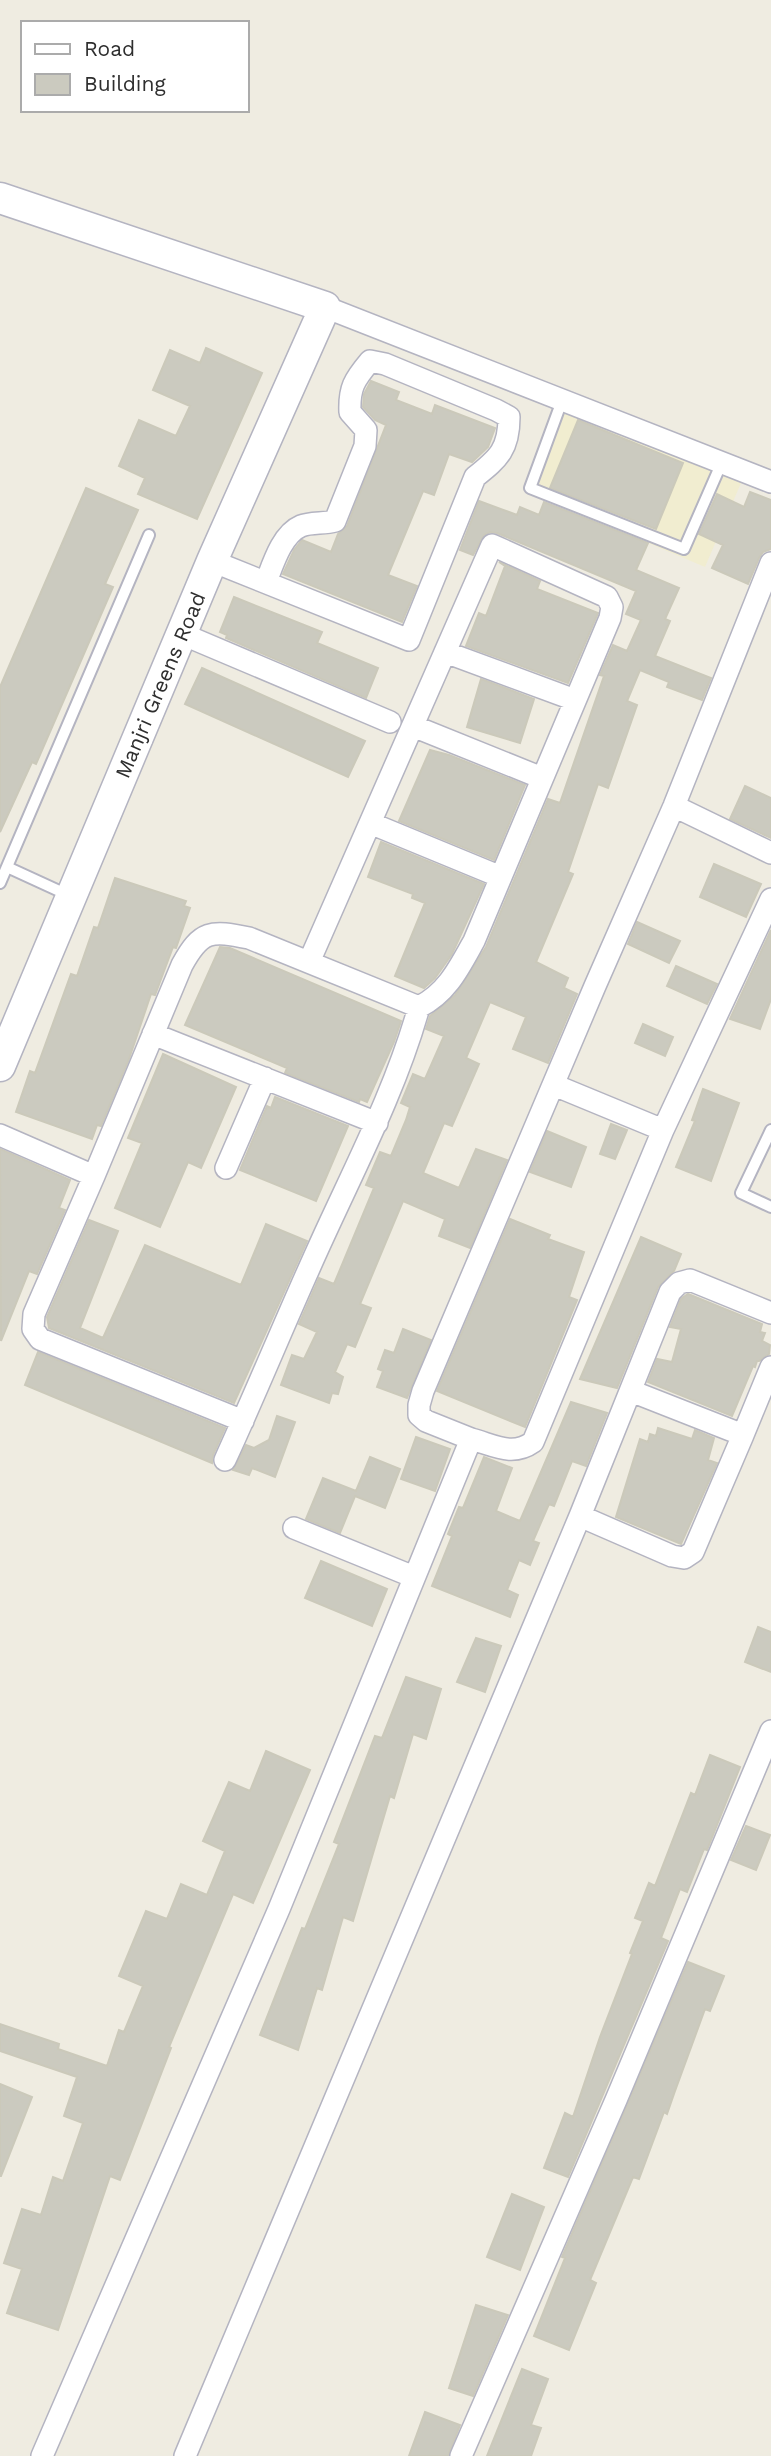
<svg xmlns="http://www.w3.org/2000/svg" width="771" height="2456" viewBox="0 0 771 2456" font-family="'Work Sans',sans-serif">
<rect width="100%" height="100%" fill="#efece1"/>
<path fill="#f1edd0" d="M557,407L741,483L705,567L523,490Z"/>
<path fill="#cbcabf" stroke="#cbc9ba" stroke-width="2" d="M206,348L262,373L197,519L138,494L145,478L119,466L139,420L176,436L190,406L153,390L170,350L200,363Z
M371,381L399,392L396,400L432,414L435,405L495,428L488,447L472,462L449,454L434,495L423,491L388,575L417,586L402,622L283,574L294,550L302,540L331,552L338,534L347,526L386,425L375,420L363,407L364,394Z
M578,420L683,463L656,529L550,488Z
M86,488L138,510L105,584L113,587L36,764L32,762L0,832V687Z
M750,492L771,500V549L763,552L759,558L748,584L712,568L723,545L699,534L717,494L744,507Z
M479,501L517,515L520,507L539,515L544,502L648,543L636,570L679,588L665,619L670,621L655,656L711,678L702,700L667,687L669,682L640,670L627,701L637,705L608,788L598,784L568,872L573,874L536,962L568,978L564,988L577,994L548,1063L513,1049L526,1017L490,1002L466,1058L479,1064L452,1126L444,1123L423,1173L459,1188L476,1149L507,1160L470,1248L439,1236L445,1219L403,1201L360,1304L371,1308L355,1347L347,1344L335,1372L343,1377L338,1394L332,1393L329,1403L281,1385L292,1355L304,1359L317,1332L299,1324L319,1278L334,1284L374,1188L366,1185L380,1152L391,1156L406,1120L410,1107L401,1103L413,1074L425,1079L444,1036L426,1029L430,1016L455,995L486,947L548,799L560,803L604,676L600,675L613,645L627,651L641,620L626,614L636,591L497,533L490,532L484,535L473,555L460,550Z
M499,562L540,581L537,589L598,613L568,683L466,646L479,613L486,616L505,566Z
M234,597L322,632L317,643L378,668L366,698L226,638L227,635L220,632Z
M202,668L365,741L348,777L185,704Z
M481,679L534,699L520,743L467,727Z
M430,750L449,755L525,785L494,860L399,821Z
M745,786L771,798V838L730,819Z
M381,842L484,884L452,954L435,978L424,988L395,976L425,903L412,898L413,894L368,877Z
M714,864L761,884L746,917L700,897Z
M115,878L186,901L184,906L190,908L176,948L173,947L155,995L151,994L129,1059L101,1126L97,1125L92,1139L16,1112L30,1071L35,1073L71,974L77,976L94,927L98,928Z
M637,922L680,941L669,963L628,944Z
M771,930V999L760,1029L730,1019Z
M220,947L230,948L401,1021L394,1042L367,1102L360,1099L359,1102L285,1073L287,1068L185,1025Z
M676,966L717,984L707,1004L667,986Z
M643,1024L673,1037L665,1056L635,1043Z
M163,1054L236,1087L201,1168L188,1162L160,1227L115,1208L142,1143L128,1138Z
M703,1089L739,1103L711,1181L676,1167L695,1121L692,1120Z
M275,1097L348,1126L316,1201L240,1170L267,1106L271,1108Z
M611,1124L627,1130L615,1159L600,1154Z
M547,1131L586,1147L571,1187L530,1172Z
M0,1149L70,1180L59,1208L65,1210L37,1274L29,1271L1,1341Z
M510,1219L550,1235L548,1239L584,1252L569,1297L577,1300L525,1427L437,1391Z
M89,1220L118,1231L80,1328L103,1338L145,1245L241,1285L266,1224L307,1241L234,1403L49,1328L47,1317Z
M641,1237L681,1254L674,1271L658,1287L617,1388L580,1379Z
M688,1294L762,1324L760,1332L765,1333L762,1341L770,1345L769,1354L759,1361H757L755,1367L753,1366L732,1416L648,1382L657,1359L672,1362L681,1329L670,1327L681,1299Z
M403,1329L431,1340L407,1398L377,1387L383,1371L378,1369L385,1350L394,1353Z
M38,1352L225,1428L213,1455L212,1463L25,1385Z
M571,1402L607,1413L586,1466L572,1461L554,1506L549,1504L533,1541L539,1543L530,1565L519,1560L507,1590L518,1595L510,1617L432,1586L452,1536L448,1534L459,1507L463,1508L484,1457L512,1468L496,1511L520,1521Z
M277,1416L295,1422L275,1477L252,1468L249,1475L233,1470L246,1445L254,1448L269,1440Z
M658,1428L692,1439L695,1430L714,1438L708,1460L717,1463L681,1544L616,1517L640,1439L648,1442L650,1434L656,1436Z
M416,1437L450,1449L435,1491L401,1479Z
M370,1457L400,1469L385,1508L355,1496L340,1533L306,1519L323,1478L356,1491Z
M321,1561L387,1589L372,1626L305,1598Z
M758,1627L771,1632V1672L745,1662Z
M476,1638L501,1646L485,1692L457,1682Z
M406,1677L441,1689L426,1739L413,1734L394,1798L390,1796L353,1921L343,1917L322,1990L317,1988L298,2050L260,2035L302,1928L305,1929L339,1844L334,1842L375,1736L382,1738Z
M266,1751L310,1770L253,1903L233,1894L169,2047L171,2048L120,2180L110,2176L58,2330L7,2313L22,2269L4,2263L22,2209L41,2215L53,2177L63,2181L83,2123L64,2116L77,2077L0,2051V2024L59,2044L58,2049L107,2066L119,2030L124,2032L143,1986L119,1976L146,1911L167,1919L181,1884L207,1895L225,1851L203,1841L229,1782L250,1791Z
M710,1755L740,1767L707,1850L704,1849L687,1892L680,1889L661,1938L668,1941L568,2177L544,2168L565,2113L573,2117L600,2037L632,1954L630,1953L643,1921L635,1918L649,1883L655,1886L691,1793L695,1795Z
M746,1826L770,1835L756,1870L731,1860Z
M688,1962L724,1976L710,2011L705,2009L675,2091L667,2114L664,2112L639,2179L633,2177L590,2280L596,2283L569,2350L534,2336L565,2258L562,2257Z
M0,2084L32,2097L1,2176H0Z
M512,2194L544,2207L520,2270L487,2257Z
M476,2305L508,2315L473,2396L449,2388Z
M522,2369L548,2379L531,2425L541,2428L531,2456H487Z
M425,2412L460,2425L448,2456H409Z"/>
<g fill="none" stroke-linecap="round" stroke-linejoin="round">
<g stroke="#b4b4c1" stroke-width="14">
<path id="lane" d="M563,398L530,488L684,549L722,462
M7,867L68,895
M0,883L149,535
M771,1130L741,1193L771,1207"/>
</g>
<g stroke="#b4b4c1" stroke-width="24">
<path id="street" d="M325,307L771,482
M212,561L409,640L475,477C499,458 509,449 509,417L496,410L385,364L370,361C354,380 349,388 350,412L366,430L365,446L335,521C324,524 311,522 301,526C282,534 273,564 266,582
M182,634L390,722
M445,652L575,700
M413,726L542,778
M674,806L771,853
M370,823L501,877
M309,962L492,545L607,597L612,607L610,618L474,941C459,968 447,993 419,1007
M153,1034L377,1123
M554,1085L663,1130
M0,1135L94,1176
M226,1168L265,1078
M631,1391L743,1435L771,1367
M471,1439L426,1421L419,1415V1405L423,1391L595,986L674,806L771,563
M225,1460C258,1388 288,1314 321,1242C356,1165 396,1089 419,1007L249,938C211,930 201,930 182,965L94,1176L34,1314L33,1329L40,1339L243,1421
M580,1516L672,1556L684,1558L693,1552L743,1435
M294,1528L414,1577
M42,2456L279,1909L471,1439C494,1445 512,1457 533,1442L663,1130L771,899
M185,2456L580,1516L670,1292L679,1283L690,1280L771,1313
M461,2456L616,2100L771,1731"/>
</g>
<g stroke="#b4b4c1" stroke-width="33">
<path id="secondary" d="M0,198L325,307L212,561L0,1066"/>
</g>
<use href="#lane" stroke="#fff" stroke-width="10"/>
<use href="#street" stroke="#fff" stroke-width="21"/>
<use href="#secondary" stroke="#fff" stroke-width="30"/>
</g>
<g text-anchor="middle" dominant-baseline="central" stroke-width="6" stroke-linejoin="round" paint-order="stroke">
<g font-size="21" fill="#2e2e2e" stroke="#fff">
<text transform="translate(160 685) rotate(-67)">Manjri Greens Road</text>
</g>
</g>
<rect x="21" y="21" width="228" height="91" fill="#ffffff" stroke="#ababab" stroke-width="2"/>
<rect x="35" y="44" width="35" height="10" fill="#ffffff" stroke="#ababab" stroke-width="2"/>
<text x="84" y="56" font-size="21" fill="#2e2e2e">Road</text>
<rect x="35" y="74" width="35" height="21" fill="#cbcabf" stroke="#ababab" stroke-width="2"/>
<text x="84" y="91" font-size="21" fill="#2e2e2e">Building</text>
</svg>
